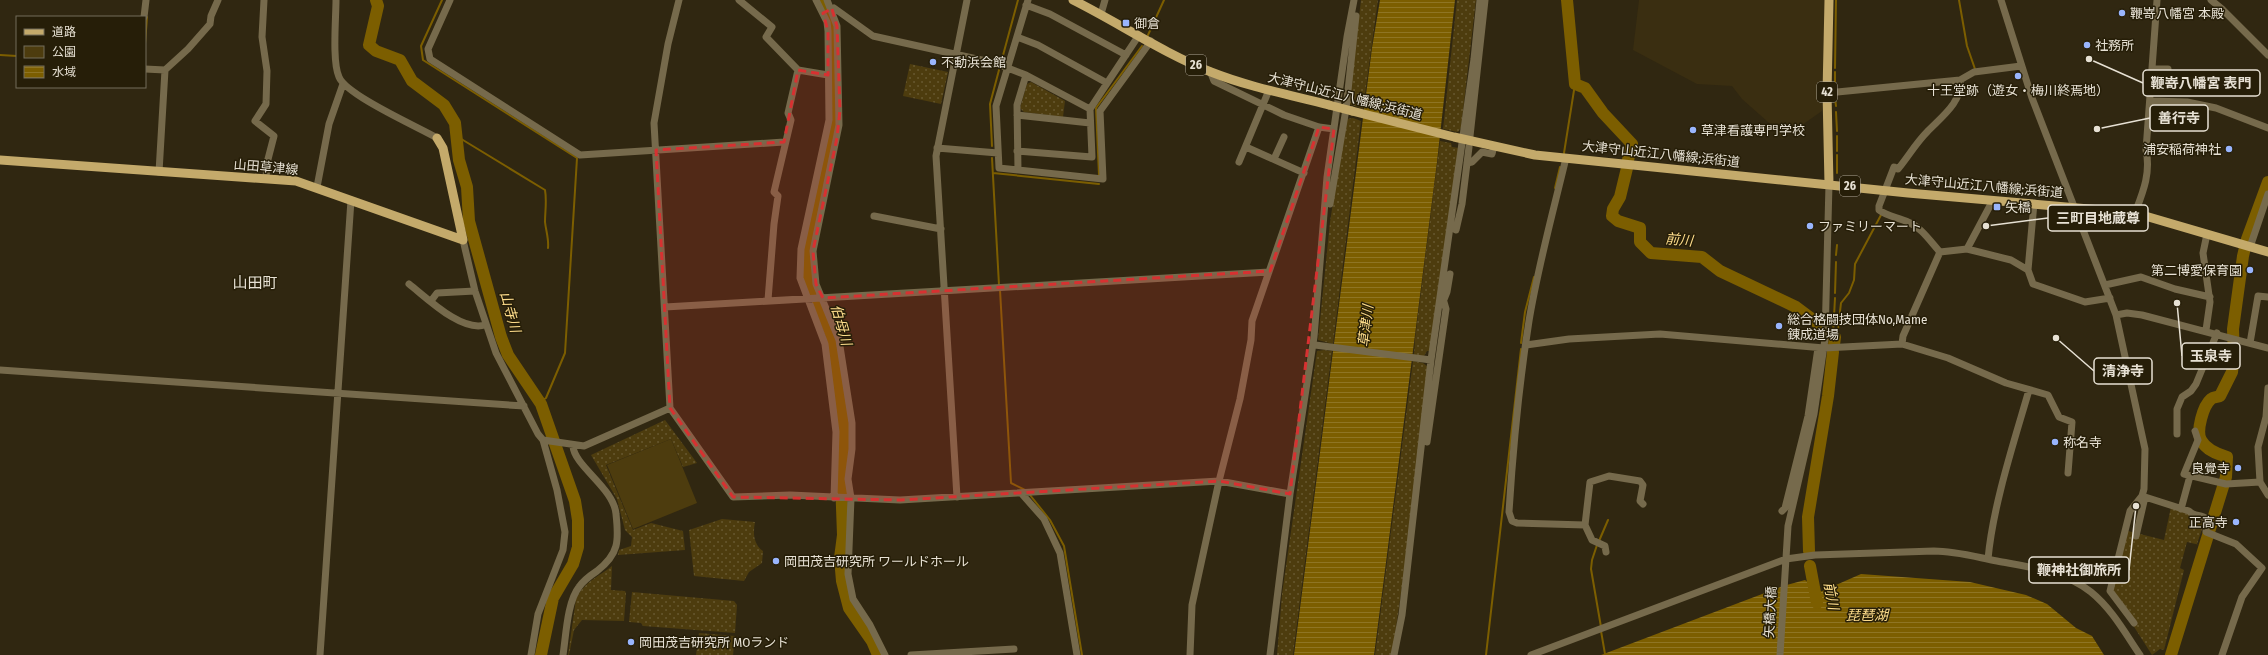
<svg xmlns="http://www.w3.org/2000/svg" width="2268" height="655" viewBox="0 0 2268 655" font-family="'Fira Sans Condensed','Noto Sans JP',sans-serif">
<defs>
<pattern id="green-dots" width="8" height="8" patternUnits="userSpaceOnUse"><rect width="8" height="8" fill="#4d3c0e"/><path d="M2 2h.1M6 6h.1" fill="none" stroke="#675830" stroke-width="1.8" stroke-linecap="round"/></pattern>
<pattern id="water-rules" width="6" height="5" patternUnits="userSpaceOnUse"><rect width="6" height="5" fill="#7c5e00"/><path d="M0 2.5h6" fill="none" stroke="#8f7524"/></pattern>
</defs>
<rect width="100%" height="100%" fill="#302711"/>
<path fill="#3a2e11" d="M1639,0H1825L1822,111L1782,139L1776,129L1742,99L1732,86L1697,84L1633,50Z"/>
<path fill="url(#green-dots)" d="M1361,0H1378L1363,109L1349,104Z
M1457,0H1476L1461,128L1458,132L1443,129Z
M910,64L948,72L941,104L903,96Z
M1031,82L1065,101L1063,117L1024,112L1020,108L1027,84Z
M1353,118L1361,121L1333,344L1318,340L1330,222L1346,119Z
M1440,141L1451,143L1452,147L1459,148L1430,351H1427L1424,356L1414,355L1415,339Z
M1324,350L1332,351L1293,655H1277L1282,594L1317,351Z
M1413,361L1423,363L1428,367L1410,531L1392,655H1375Z
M665,420L697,463L683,467L671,439L606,465L633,530L651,523L683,531L685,550L618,555L619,550L631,546L632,537L625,530L617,499L591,455Z
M2171,507L2201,519L2203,526L2197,544L2200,545L2187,542L2180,568L2184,570L2164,650L2160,649L2152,655L2122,608L2108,592L2124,530L2164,540Z
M722,519L755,522C753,532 753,544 763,551L762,563L749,572L744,581L694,576L689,530Z
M612,566L611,590L625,591L626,593L624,621L582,620L574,630L569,655H568L576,599C584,582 598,577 612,566Z
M632,592L734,601L737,605L735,633L643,626L641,623L629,622Z
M699,633L735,636L733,655H696Z"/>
<path fill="#4d3c0e" d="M671,439L697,503L633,529L607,465Z"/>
<path fill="url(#water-rules)" d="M1380,0H1455L1437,162L1383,586L1374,655H1294L1372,48Z
M1861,574L1970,582L2026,595L2047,604L2076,628L2092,636L2104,655H1601L1783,586L1805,580L1820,592Z"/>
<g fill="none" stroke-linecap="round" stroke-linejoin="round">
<path stroke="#7c5e00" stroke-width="2" d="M442,0L421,46L423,60L577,158L565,353L546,398L540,402
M1959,0L1967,46L1975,69
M1148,35L1164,0
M145,44L147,17
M0,55L17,56
M1002,59L1018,0
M1835,68L1836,0
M1835,72V90
M1835,98L1836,106
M1836,112L1837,131
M1837,136V151
M458,137L545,190C547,201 545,211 545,222C546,231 549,239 548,248
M992,146L990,104L999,70
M1564,153L1575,84
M1837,155V173
M992,158L999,285
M993,173L1099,184
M1099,175L1096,108L1142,46
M1555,188L1560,167
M1836,255L1837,245
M1000,290L1011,483L1025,490
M1835,293L1836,262
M1833,335L1835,298
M1835,337L1838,329L1841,303L1849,293L1854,280L1855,264L1881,215
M1521,343L1525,312L1534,277
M1030,495L1050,520L1064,546L1082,655
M1599,541L1608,520
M1597,545L1592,560L1591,569L1601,627
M1601,631L1605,654
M1486,655L1521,349"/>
<path stroke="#7c5e00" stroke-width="12" d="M376,0L378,6L369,45L376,51L400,60L412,81L444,105L455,123L459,160L467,187L469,221L501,337L508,355L541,404L575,501L578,520V547L573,564L553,598L541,655
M822,0L832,24L834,119L808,251V276L831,334L845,432L841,480L843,535L840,558L842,581L849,608L872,641L878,655
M1567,0L1575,84L1585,88L1603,113L1632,144L1628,160
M1627,168L1620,197L1613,209L1612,216L1618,221L1640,228V242L1651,253L1702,257L1720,271L1796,307L1820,325
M1832,335L1835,337L1834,345
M1809,551L1808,517L1828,396L1833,352
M1810,566L1817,603
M2171,655L2226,477L2227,457C2217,454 2206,450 2201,440C2196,431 2203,406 2211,399C2213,397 2217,397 2220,396L2232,372L2234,355L2233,329L2243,256L2247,239L2268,182"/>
<path stroke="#766a4c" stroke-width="7" d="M264,0L262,37L267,71L266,104L255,121L274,136L267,163L266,179
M336,0C336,18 332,62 339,77C346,95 418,127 437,138
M450,0L428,49L430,59L580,155L784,142
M679,0L668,44L654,123L670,408L733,497L790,495L900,500L1219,481L1290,494
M739,0L772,27L766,37L798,70L828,75
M816,0L827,22L828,31L829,120L801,249L800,278L825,344L836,432L834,498
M827,0L837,26L839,125L813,251L816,284L839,340L852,423V449L848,479L851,498L848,574L853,599L870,625L885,655
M1028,0L996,106L999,168L1103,179L1100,111L1151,41
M2001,0L2032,98L2116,315L2145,449L2144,489L2142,496L2130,511L2110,591L2134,623
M2211,0L2222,9L2268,55
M1026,5L1050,14L1126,55
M834,8L873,36L995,63L1026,75L1090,109
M1101,14L1105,0
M144,17L146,0
M1017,37L1038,45L1107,83
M145,69L165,70L188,49L210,24L211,16L218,0
M2152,69H2168
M1210,71L1214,81L1284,115L1319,127L1334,129
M1827,93L1960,80L1974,72L2021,66
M2150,101L2187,102L2216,108L2268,128
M1017,115L1090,123
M1470,136L1485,0
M1246,147L1304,173
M937,148L998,153
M1017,151L1092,157L1090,109L1139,35
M1566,158C1553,212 1538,266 1529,321C1519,384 1513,448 1509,512L1512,521L1517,523L1585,525
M1274,159L1284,137
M1239,162L1269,90
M1467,163L1472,162L1482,152L1492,154L1494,146
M1018,170L1017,105L1026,75
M159,172L165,70
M317,187L329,124L343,84
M1330,204L1346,109L1356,16
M2135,213C2143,192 2151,173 2146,150L2157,0
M874,216L941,229
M1456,230L1462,204L1469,147
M463,240L475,291L496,353L538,434L543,440L557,490L565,532L563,550L538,614L531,655
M2250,247L2268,194
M1967,249L1993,200
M1940,252C1930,241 1922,228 1908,222C1898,217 1888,217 1879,210V206L1894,167L1898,169C1908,157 1916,143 1927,132C1940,118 1963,102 1960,80
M2028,270L2034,203
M409,284C427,298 461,332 485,325
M2105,285L2141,277L2175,289L2210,297
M768,300L774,224L778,196L774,192L791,120L788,113L798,70
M431,301L437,293L475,291
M1443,302L1447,292L1450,274
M665,307L1269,272
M2116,315L2127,313L2142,315L2268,348
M2206,330L2210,302L2203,253L2207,234
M2250,343L2258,296L2268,297
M1902,344L1903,336L1940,252L1967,249L2011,260L2028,270L2033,284L2085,302L2110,298
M1315,345L1431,360
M1526,345L1569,339L1660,334L1824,348L1902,344L1948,358L2006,383L2048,395L2059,417L2072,422L2068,473
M0,370L524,406
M2268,388L2266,417L2258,447L2260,482L2268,495
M2195,431L2198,440L2184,474L2226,484L2260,482
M2177,434V409L2182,397L2191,391L2196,384L2217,333
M543,440L584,446L670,408
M1427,442L1446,309L1444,302
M1021,493L1044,519L1060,553L1077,655
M2142,496L2189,511C2194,517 2201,514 2207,519L2206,532L2236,544L2262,568L2242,597L2222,655
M957,497L936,156L967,0
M2181,509L2190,476
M1782,511L1785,508L1808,416L1818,348
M2136,536L2145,497
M1606,552L1605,546L1592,540L1585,525L1590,482L1609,476L1640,481L1643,485L1640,501L1643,504
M1988,559C1993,505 2014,442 2029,390
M320,655L351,200
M563,655C566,636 567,602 579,587C583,581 591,575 597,571C619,554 619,541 616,514C614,488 574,466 573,446
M911,655L1014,649
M1190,655L1192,605L1219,481L1240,399L1251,340L1252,321L1319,127
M1270,655L1290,494L1314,337L1327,177L1347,37L1354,0
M1394,655L1402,615L1431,360L1474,59L1480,0
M1531,655L1786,559L1815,555L1934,551C1955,551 1976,557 1997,561C2029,567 2065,571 2091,592C2112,609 2125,633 2140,655
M1780,655L1788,526L1814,414L1825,339L1829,184"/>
<path stroke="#c4aa6b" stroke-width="9" d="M1073,0C1119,23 1163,53 1211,72C1249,87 1290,95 1329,105
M1352,111L1454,137L1535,155L1908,193L2135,213L2268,252
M437,138L443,148L463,240
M0,160L296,181L463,240
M1829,184L1827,93L1829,0"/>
<path stroke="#c4aa6b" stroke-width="9" d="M1329,105L1352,111"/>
</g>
<path fill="#d73131" fill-opacity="0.2" stroke="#d73131" stroke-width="3" stroke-dasharray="8 5" stroke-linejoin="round" d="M832,9L837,26L840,110L837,138L813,251L816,284L823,298L1270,271L1319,127L1334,129L1290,494L1219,481L900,500L733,497L670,408L656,150L784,142L798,70L828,75V31L823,13Z"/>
<g fill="#99b5fd" stroke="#261e08" stroke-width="1.5">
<circle cx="2122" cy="13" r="4"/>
<rect x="1122" y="19" width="8" height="8" rx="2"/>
<circle cx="2087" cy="45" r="4"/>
<circle cx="933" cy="62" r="4"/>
<circle cx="2018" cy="76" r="4"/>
<circle cx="1693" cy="130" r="4"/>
<circle cx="2229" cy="149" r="4"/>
<rect x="1993" y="203" width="8" height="8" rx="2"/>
<circle cx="1810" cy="226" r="4"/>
<circle cx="2250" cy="270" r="4"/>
<circle cx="1779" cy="326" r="4"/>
<circle cx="2055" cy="442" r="4"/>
<circle cx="2238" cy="468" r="4"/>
<circle cx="2236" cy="522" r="4"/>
<circle cx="776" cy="561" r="4"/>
<circle cx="631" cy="642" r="4"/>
</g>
<g text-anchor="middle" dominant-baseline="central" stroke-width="3" stroke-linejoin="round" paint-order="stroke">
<g fill="#261e08" stroke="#ada697" stroke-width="1">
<rect x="1186" y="55" width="20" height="20" rx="3"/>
<rect x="1817" y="82" width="20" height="20" rx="3"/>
<rect x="1840" y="176" width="20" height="20" rx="3"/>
</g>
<g font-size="12" font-weight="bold" fill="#e7e1d4">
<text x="1196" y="65">26</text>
<text x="1827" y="92">42</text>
<text x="1850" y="186">26</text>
</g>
<g font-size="13" fill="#e7e1d4" stroke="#261e08" text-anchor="start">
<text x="2130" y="13">鞭嵜八幡宮 本殿</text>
<text x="1134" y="23">御倉</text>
<text x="2095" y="45">社務所</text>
<text x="941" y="62">不動浜会館</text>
<text x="2018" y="90" text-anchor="middle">十王堂跡（遊女・梅川終焉地）</text>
<text x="1701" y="130">草津看護専門学校</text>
<text x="2221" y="149" text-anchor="end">浦安稲荷神社</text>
<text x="2005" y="207">矢橋</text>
<text x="1818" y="226">ファミリーマート</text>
<text x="2242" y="270" text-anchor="end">第二博愛保育園</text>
<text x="1787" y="319">総合格闘技団体No,Mame<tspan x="1787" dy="15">錬成道場</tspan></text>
<text x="2063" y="442">称名寺</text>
<text x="2230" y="468" text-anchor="end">良覺寺</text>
<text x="2228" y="522" text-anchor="end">正高寺</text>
<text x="784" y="561">岡田茂吉研究所 ワールドホール</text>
<text x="639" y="642">岡田茂吉研究所 MOランド</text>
</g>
<g font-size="13" fill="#e7e1d4" stroke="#261e08">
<text transform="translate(1345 96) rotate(14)">大津守山近江八幡線;浜街道</text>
<text transform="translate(1661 154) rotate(6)">大津守山近江八幡線;浜街道</text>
<text transform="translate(266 167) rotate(5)">山田草津線</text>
<text transform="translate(1984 186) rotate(5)">大津守山近江八幡線;浜街道</text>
<text transform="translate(1770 612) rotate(-87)">矢橋大橋</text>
</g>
<g font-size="14" font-style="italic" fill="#fddc8b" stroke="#261e08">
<text transform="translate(1679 240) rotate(5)">前川</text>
<text transform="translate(510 312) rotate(74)">山寺川</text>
<text transform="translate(841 325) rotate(74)">伯母川</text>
<text transform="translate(1366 326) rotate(-83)">草津川</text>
<text transform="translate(1831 596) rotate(79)">前川</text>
<text x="1867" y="615">琵琶湖</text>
</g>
<g font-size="15" fill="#e7e1d4" stroke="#261e08">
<text x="255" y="283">山田町</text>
</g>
</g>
<path fill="none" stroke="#e7e1d4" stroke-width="1.5" d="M2089 59L2143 83M2097 129L2150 118M1986 226L2048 218M2177 303L2182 356M2056 338L2094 371M2136 506L2129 570"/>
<g fill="#e7e1d4" stroke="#261e08" stroke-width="1.5">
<circle cx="2089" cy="59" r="4"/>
<circle cx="2097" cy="129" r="4"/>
<circle cx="1986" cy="226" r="4"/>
<circle cx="2177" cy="303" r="4"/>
<circle cx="2056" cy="338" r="4"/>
<circle cx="2136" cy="506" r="4"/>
</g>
<g fill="#261e08" stroke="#e7e1d4" stroke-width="1.5">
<rect x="2143" y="70" width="117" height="26" rx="4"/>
<rect x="2150" y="105" width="58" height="26" rx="4"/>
<rect x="2048" y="205" width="100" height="26" rx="4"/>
<rect x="2182" y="343" width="58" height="26" rx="4"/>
<rect x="2094" y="358" width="58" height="26" rx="4"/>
<rect x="2029" y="557" width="100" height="26" rx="4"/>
</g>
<g font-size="14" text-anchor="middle" font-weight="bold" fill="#e7e1d4">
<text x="2201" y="88">鞭嵜八幡宮 表門</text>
<text x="2179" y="123">善行寺</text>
<text x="2098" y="223">三町目地蔵尊</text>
<text x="2211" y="361">玉泉寺</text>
<text x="2123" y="376">清浄寺</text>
<text x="2079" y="575">鞭神社御旅所</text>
</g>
<rect x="16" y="16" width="130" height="72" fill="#261e08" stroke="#736c5a"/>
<rect x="24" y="29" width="20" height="6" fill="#c4aa6b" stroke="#736c5a"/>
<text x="52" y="36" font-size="12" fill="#e7e1d4">道路</text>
<rect x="24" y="46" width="20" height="12" fill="#4d3c0e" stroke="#736c5a"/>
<text x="52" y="56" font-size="12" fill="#e7e1d4">公園</text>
<rect x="24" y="66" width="20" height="12" fill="url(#water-rules)" stroke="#736c5a"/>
<text x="52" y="76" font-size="12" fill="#e7e1d4">水域</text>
</svg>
